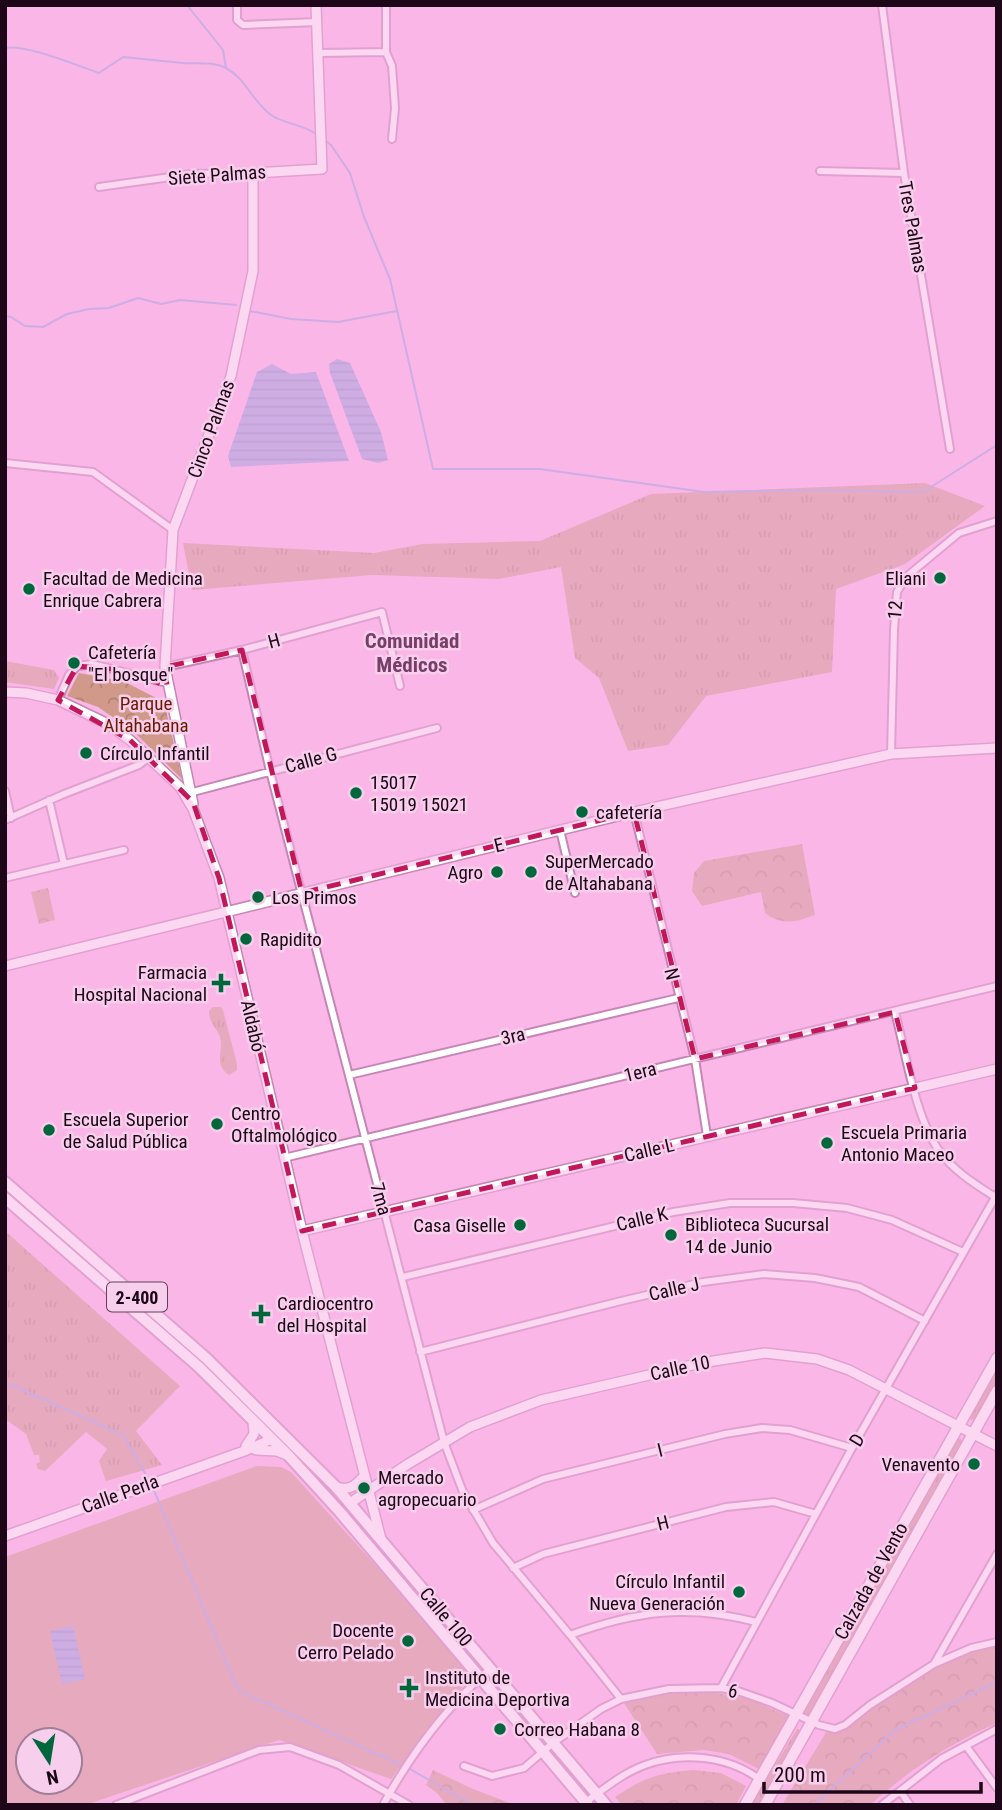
<svg xmlns="http://www.w3.org/2000/svg" width="1002" height="1810" viewBox="0 0 1002 1810" font-family="'Roboto Condensed',sans-serif">
<defs>
<pattern id="grass-tufts" width="24" height="20" patternUnits="userSpaceOnUse" patternTransform="scale(1.75)"><rect width="24" height="20" fill="#d09989"/><path d="M3 7l-1-3M5 7V3M7 7l1-3M15 17l-1-3M17 17v-4M19 17l1-3" fill="none" stroke="#b28276"/></pattern>
<pattern id="forest-crowns" width="20" height="18" patternUnits="userSpaceOnUse" patternTransform="scale(1.75)"><rect width="20" height="18" fill="#d09989"/><path d="M2 6a3 3 0 1 1 6 0M12 15a3 3 0 1 1 6 0" fill="none" stroke="#b28276"/></pattern>
<pattern id="water-rules" width="6" height="5" patternUnits="userSpaceOnUse" patternTransform="scale(1.75)"><rect width="6" height="5" fill="#98a2df"/><path d="M0 2.5h6" fill="none" stroke="#828abf"/></pattern>
</defs>
<rect width="100%" height="100%" fill="#fab7e7"/>
<path fill="url(#grass-tufts)" d="M925,483L985,506L905,564L836,589L832,672L706,696L668,745L628,751L599,678L575,658L561,567L499,579L372,575L192,590L183,543L374,553L423,544L540,541L651,494Z
M5,661L54,670L59,678L54,689L5,682Z
M213,1007H221L223,1010L237,1064V1070L229,1075C213,1065 224,1050 220,1037C216,1027 209,1023 209,1011Z
M5,1187L198,1356L275,1432L272,1434L198,1361L5,1193Z
M5,1231L180,1386L136,1431L162,1465L106,1481L99,1461L107,1449L86,1432L45,1471L38,1469L36,1464L40,1462L39,1455H34L26,1434L5,1419Z
M997,1366V1384L977,1419L971,1420L970,1416Z
M956,1439H961L963,1444L809,1717L804,1713Z
M349,1507L485,1670L482,1673L345,1510Z
M797,1729H799L800,1736L761,1805H751Z"/>
<path fill="url(#forest-crowns)" d="M79,673L123,681L164,702L182,779L133,731L98,707L67,696Z
M802,844L815,915C796,922 782,926 765,913L761,892L702,906L692,891L694,873L704,861Z
M48,888L55,920L39,924L31,892Z
M997,1640V1723C949,1744 909,1770 870,1805H782L830,1726L841,1723L936,1659Z
M711,1692L750,1699L790,1717L759,1769L729,1754L704,1750L657,1754L624,1703L667,1693Z
M433,1770L473,1789L515,1805H447L437,1793L426,1785Z
M693,1770L721,1773L746,1786L736,1805H622L615,1797C645,1777 658,1773 693,1770Z"/>
<path fill="#d09989" fill-rule="evenodd" d="M257,1466L281,1467L291,1472L419,1613L471,1676L391,1779L279,1740L85,1805H5V1557ZM28,1740H70V1782H28Z"/>
<path fill="url(#water-rules)" d="M337,359L350,363L381,432L388,460L378,463L362,459L330,373L329,364Z
M272,364L291,374L316,372L349,461L231,467L228,456L257,372Z
M73,1626L85,1679L62,1684L50,1631Z"/>
<g fill="none" stroke-linecap="round" stroke-linejoin="round">
<path stroke="#98a2df" stroke-width="2" d="M187,5L223,50L226,68
M5,48C26,44 78,66 99,73L123,57C143,59 163,61 183,63C197,64 213,61 226,68C245,78 253,102 271,115C284,124 302,124 316,134
M326,141L331,145L350,173L364,217L390,279L433,469H540L704,492L828,490L923,492L997,445
M250,311L291,319L338,322L397,311
M5,316L11,317L25,326L43,327L67,314L89,309L109,308L138,298L161,304L180,300L236,305
M5,1382L123,1435L149,1480
M153,1488L238,1690L403,1766
M408,1768L473,1805
M814,1805L895,1730L997,1682"/>
<g stroke="#c686b5" stroke-width="10">
<path id="street" d="M237,5V20L243,25L317,22
M386,5V52L392,66L395,108L392,139
M882,5L904,173L950,449
M319,53L386,52
M820,171L904,173
M99,187L192,174L253,173
M5,463L93,472L173,530
M242,650L270,771L444,1442L463,1492L493,1543L570,1635L621,1699
M165,667L242,650L382,612L400,686
M58,700L69,675L77,666L92,664L167,683
M891,754L894,630L897,592L906,577L959,533L997,521
M5,791L11,818
M189,793L437,728
M49,800L64,864
M634,812L695,1059L707,1136
M5,820L64,794L139,765L149,757
M560,830L575,893
M5,878L124,850
M895,1012C906,1053 915,1118 940,1152C955,1172 975,1184 995,1197
M349,1075L678,998
M284,1158L997,986
M403,1277L673,1212L730,1203H793L847,1208L892,1220L963,1252
M420,1352L621,1301L703,1282L764,1274L815,1278L859,1287L925,1321
M473,1510L543,1479L725,1434L762,1428L790,1430L852,1448
M513,1568L543,1554L726,1507L774,1502L816,1514
M570,1635C636,1611 688,1604 756,1622
M934,1664L997,1554
M721,1688L852,1448L997,1194
M966,1746L997,1788
M464,1766L492,1776L524,1768L553,1743L601,1709L621,1699L669,1689L721,1688L738,1691L772,1703L819,1725L835,1729L845,1725L870,1705L934,1664L971,1648L997,1642
M900,1791L910,1805
M586,1802C605,1788 623,1773 645,1765C682,1751 728,1756 759,1779
M116,1805L259,1750L290,1747L339,1765L409,1805
M383,1805C411,1754 446,1707 490,1669
M882,1805L941,1759L997,1729"/>
</g>
<g stroke="#c686b5" stroke-width="12">
<path id="secondary" d="M5,692L26,693L58,700L108,724L130,740L180,787L193,809L219,878L302,1231L381,1539
M193,804L165,667L173,530L231,376L253,271V173L322,169L316,5
M5,966L634,812L891,754L997,748
M302,1231L997,1069
M246,1446L254,1434L253,1421
M256,1450L277,1451L287,1455
M336,1487C347,1491 355,1487 362,1478
M350,1503L408,1464L470,1427L541,1400L701,1363L765,1353L817,1359L849,1370L997,1446
M5,1536L247,1450L272,1439"/>
</g>
<g stroke="#c686b5" stroke-width="13">
<path id="primary" d="M745,1805L997,1358
M765,1805L997,1391"/>
</g>
<g stroke="#c686b5" stroke-width="14">
<path id="highway" d="M5,1182L206,1358L336,1487L606,1805
M5,1198L199,1367L288,1455L339,1511L588,1805"/>
</g>
<use href="#street" stroke="#fff" stroke-width="6"/>
<use href="#secondary" stroke="#fff" stroke-width="9"/>
<use href="#primary" stroke="#fff" stroke-width="10"/>
<use href="#highway" stroke="#fff" stroke-width="10"/>
</g>
<path d="M0 0H1002V1810H0ZM242,650L302,893L634,812L695,1059L895,1012L915,1088L302,1231L219,878L193,802L130,740L58,700L77,666L123,670L167,686L165,667Z" fill="#fab7e7" fill-opacity=".55" fill-rule="evenodd"/>
<path fill="none" stroke="#c2185b" stroke-width="5" stroke-dasharray="14 9" stroke-linejoin="round" d="M242,650L302,893L634,812L695,1059L895,1012L915,1088L302,1231L219,878L193,802L130,740L58,700L77,666L123,670L167,686L165,667Z"/>
<g fill="#00673d" stroke="#f7ceeb" stroke-width="2.5">
<circle cx="940" cy="578" r="7"/>
<circle cx="29" cy="589" r="7"/>
<circle cx="74" cy="663" r="7"/>
<circle cx="86" cy="753" r="7"/>
<circle cx="356" cy="793" r="7"/>
<circle cx="582" cy="812" r="7"/>
<circle cx="497" cy="872" r="7"/>
<circle cx="531" cy="872" r="7"/>
<circle cx="258" cy="897" r="7"/>
<circle cx="246" cy="939" r="7"/>
<path d="M217.5 972.5h7v7h7v7h-7v7h-7v-7h-7v-7h7z"/>
<circle cx="217" cy="1124" r="7"/>
<circle cx="49" cy="1130" r="7"/>
<circle cx="827" cy="1143" r="7"/>
<circle cx="520" cy="1225" r="7"/>
<circle cx="671" cy="1235" r="7"/>
<path d="M257.5 1303.5h7v7h7v7h-7v7h-7v-7h-7v-7h7z"/>
<circle cx="974" cy="1464" r="7"/>
<circle cx="364" cy="1488" r="7"/>
<circle cx="739" cy="1592" r="7"/>
<circle cx="408" cy="1641" r="7"/>
<path d="M405.5 1677.5h7v7h7v7h-7v7h-7v-7h-7v-7h7z"/>
<circle cx="500" cy="1729" r="7"/>
</g>
<g text-anchor="middle" dominant-baseline="central" stroke-width="5" stroke-linejoin="round" paint-order="stroke">
<rect fill="#f7ceeb" stroke="#5e4257" stroke-width="2" x="107" y="1282.5" width="60" height="29" rx="5"/>
<g font-size="18" font-weight="bold" fill="#1c0617">
<text x="137" y="1297">2-400</text>
</g>
<g font-size="19" fill="#1c0617" stroke="#f7ceeb">
<text transform="translate(217 175) rotate(-4)">Siete Palmas</text>
<text transform="translate(913 227) rotate(80)">Tres Palmas</text>
<text transform="translate(211 429) rotate(-70)">Cinco Palmas</text>
<text transform="translate(895 610) rotate(-85)">12</text>
<text transform="translate(274 641) rotate(-15)">H</text>
<text transform="translate(311 760) rotate(-15)">Calle G</text>
<text transform="translate(499 845) rotate(-14)">E</text>
<text transform="translate(672 974) rotate(77)">N</text>
<text transform="translate(253 1026) rotate(77)">Aldabó</text>
<text transform="translate(513 1036) rotate(-13)">3ra</text>
<text transform="translate(640 1072) rotate(-14)">1era</text>
<text transform="translate(649 1150) rotate(-13)">Calle L</text>
<text transform="translate(381 1199) rotate(74)">7ma</text>
<text transform="translate(642 1219) rotate(-13)">Calle K</text>
<text transform="translate(674 1289) rotate(-13)">Calle J</text>
<text transform="translate(680 1368) rotate(-12)">Calle 10</text>
<text transform="translate(857 1440) rotate(-59)">D</text>
<text transform="translate(660 1450) rotate(-14)">I</text>
<text transform="translate(120 1494) rotate(-20)">Calle Perla</text>
<text transform="translate(663 1523) rotate(-14)">H</text>
<text transform="translate(871 1581) rotate(-61)">Calzada de Vento</text>
<text transform="translate(446 1617) rotate(50)">Calle 100</text>
<text transform="translate(733 1691) rotate(13)">6</text>
</g>
<g font-size="19" fill="#1c0617" stroke="#f7ceeb" text-anchor="start">
<text x="43" y="578">Facultad de Medicina<tspan x="43" dy="22">Enrique Cabrera</tspan></text>
<text x="926" y="578" text-anchor="end">Eliani</text>
<text x="88" y="652">Cafetería<tspan x="88" dy="22">"El bosque"</tspan></text>
<text x="100" y="753">Círculo Infantil</text>
<text x="370" y="782">15017<tspan x="370" dy="22">15019 15021</tspan></text>
<text x="596" y="812">cafetería</text>
<text x="545" y="861">SuperMercado<tspan x="545" dy="22">de Altahabana</tspan></text>
<text x="483" y="872" text-anchor="end">Agro</text>
<text x="272" y="897">Los Primos</text>
<text x="260" y="939">Rapidito</text>
<text x="207" y="972" text-anchor="end">Farmacia<tspan x="207" dy="22">Hospital Nacional</tspan></text>
<text x="231" y="1113">Centro<tspan x="231" dy="22">Oftalmológico</tspan></text>
<text x="63" y="1119">Escuela Superior<tspan x="63" dy="22">de Salud Pública</tspan></text>
<text x="841" y="1132">Escuela Primaria<tspan x="841" dy="22">Antonio Maceo</tspan></text>
<text x="685" y="1224">Biblioteca Sucursal<tspan x="685" dy="22">14 de Junio</tspan></text>
<text x="506" y="1225" text-anchor="end">Casa Giselle</text>
<text x="277" y="1303">Cardiocentro<tspan x="277" dy="22">del Hospital</tspan></text>
<text x="960" y="1464" text-anchor="end">Venavento</text>
<text x="378" y="1477">Mercado<tspan x="378" dy="22">agropecuario</tspan></text>
<text x="725" y="1581" text-anchor="end">Círculo Infantil<tspan x="725" dy="22">Nueva Generación</tspan></text>
<text x="394" y="1630" text-anchor="end">Docente<tspan x="394" dy="22">Cerro Pelado</tspan></text>
<text x="425" y="1677">Instituto de<tspan x="425" dy="22">Medicina Deportiva</tspan></text>
<text x="514" y="1729">Correo Habana 8</text>
</g>
<g font-size="19" fill="#6b1a00" stroke="#f7ceeb">
<text x="146" y="703">Parque<tspan x="146" dy="22">Altahabana</tspan></text>
</g>
<g font-size="21" font-weight="bold" fill="#773e69" stroke="#f7ceeb">
<text x="412" y="641">Comunidad<tspan x="412" dy="24">Médicos</tspan></text>
</g>
</g>
<rect width="1002" height="1810" fill="none" stroke="#1c0617" stroke-width="14"/>
<g transform="translate(49 1761) rotate(168)"><circle r="33" fill="#f7ceeb" stroke="#9f7e96" stroke-width="2"/>
<path d="M0-5L12 26L0 18L-12 26Z" fill="#00673d"/>
<text y="-10" font-size="19" font-weight="bold" text-anchor="middle" fill="#1c0617">N</text>
</g>
<path d="M764 1782v10h217v-10" fill="none" stroke="#1c0617" stroke-width="3.5"/>
<text x="774" y="1782" font-size="21" fill="#1c0617" stroke="#f7ceeb" stroke-width="5" paint-order="stroke">200 m</text>
</svg>
